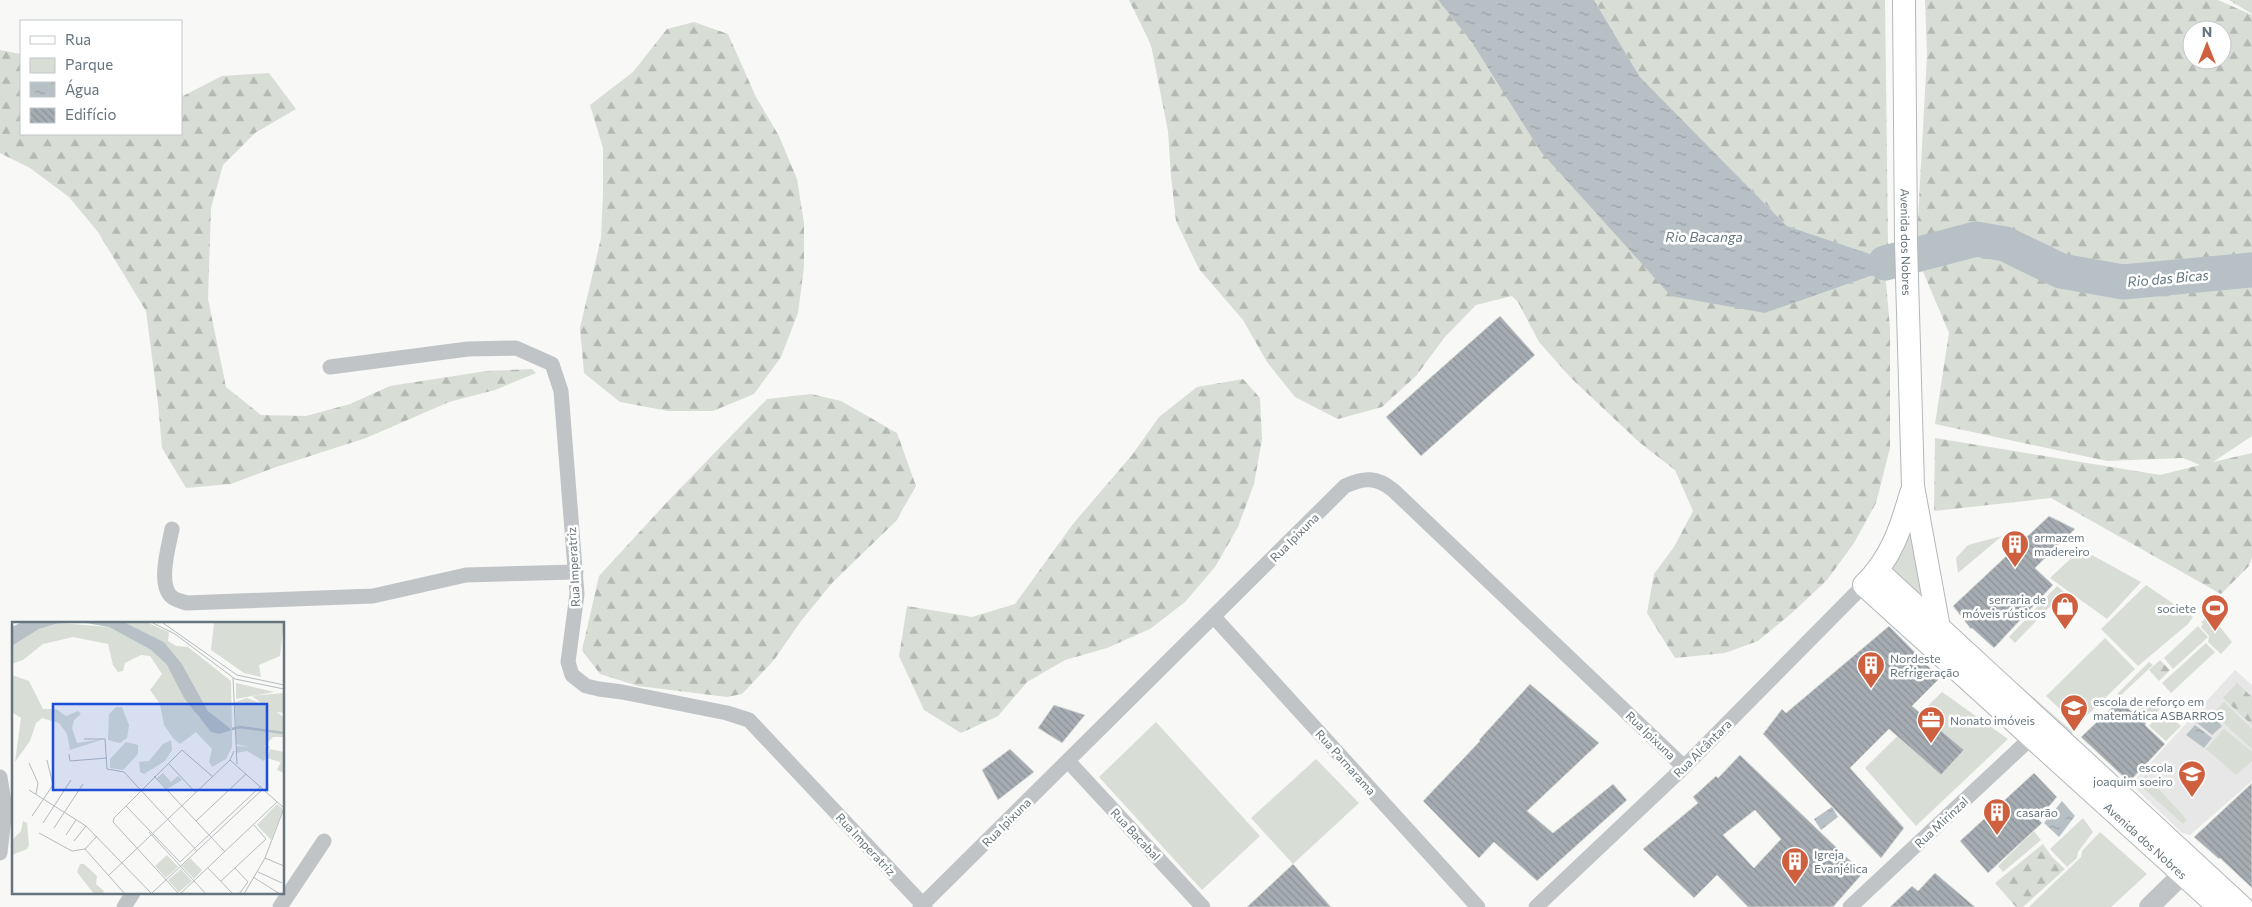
<svg xmlns="http://www.w3.org/2000/svg" width="2252" height="907" viewBox="0 0 2252 907" font-family="Commissioner,sans-serif">
<defs>
<pattern id="forest-firs" width="22" height="20" patternUnits="userSpaceOnUse" patternTransform="scale(1.25)"><rect width="22" height="20" fill="#d8ddd6"/><path d="M5 1l3.5 6h-7zM16 11l3.5 6h-7z" fill="#b3b8b3"/></pattern>
<pattern id="water-ripples" width="26" height="14" patternUnits="userSpaceOnUse" patternTransform="scale(1.25)"><rect width="26" height="14" fill="#b7c1c5"/><path d="M2 4q2-2 4 0t4 0M15 11q2-2 4 0t4 0" fill="none" stroke="#99a1a5"/></pattern>
<pattern id="building-back-hatch" width="6" height="6" patternUnits="userSpaceOnUse" patternTransform="scale(1.25)"><rect width="6" height="6" fill="#a6adb2"/><path d="M-1 5l2 2M0 0l6 6M5-1l2 2" fill="none" stroke="#8b9196"/></pattern>
</defs>
<rect width="100%" height="100%" fill="#f8f8f6"/>
<path fill="#e6e7e6" d="M2235,670L2252,685V781L2190,835L2182,833L2131,784Z"/>
<path fill="#d8ddd6" d="M1910,524L1935,610L1889,568Z
M2002,536L1958,573L1956,558L1968,545Z
M2081,549L2141,582L2107,619L2050,578Z
M2146,585L2193,617L2188,624L2138,666L2101,629Z
M2057,586L2064,592L2015,643L2009,637Z
M2208,617L2221,628L2232,642L2221,654L2208,642L2209,636L2201,627L2203,624L2201,622Z
M2198,626L2208,637L2173,669L2164,658Z
M2105,638L2135,669L2077,725L2046,696Z
M2206,643L2215,652L2171,693L2162,683Z
M2149,662L2153,665L2120,696L2117,694Z
M2010,677L2073,732L2071,735L2009,678Z
M1942,692L2008,739L1916,826L1865,768Z
M2147,697L2160,709L2148,721L2135,708Z
M2224,702L2252,729V749L2213,713Z
M2164,710L2181,726L2166,741L2149,726Z
M1156,722L1260,836L1202,890L1099,777Z
M2224,729L2252,752V761L2236,775L2206,749Z
M1316,759L1359,803L1293,864L1251,818Z
M2146,775L2187,820L2183,824L2139,784Z
M2083,818L2093,832L2078,852L2077,858L2067,867L2050,849Z
M2034,831L2041,840L2003,872L1998,866Z
M2100,832L2147,874L2111,907H2029L2081,857L2082,851Z"/>
<path fill="url(#forest-firs)" fill-rule="evenodd" d="M1129,0H1438L1473,44L1765,313L1885,271L1890,328V448L1876,503L1854,543L1827,580L1793,612L1758,641L1725,653L1675,658L1647,613L1654,574L1674,547L1693,511L1675,470L1639,442L1571,378L1539,342L1518,302L1512,296L1476,305L1444,338L1416,376L1382,407L1338,419L1295,397L1267,362L1243,320L1199,269L1176,221L1171,176L1168,131L1151,45Z
M1594,0H1885L1888,245L1885,259L1787,226L1640,77Z
M1925,0H2218L2252,15V436L2213,462L2252,453V557L2249,566L2221,594L2051,498L1934,511L1935,438L2160,475L2200,465L2183,458L2107,461L1935,424L1949,333L1916,255L1927,55ZM2192,30H2222V60H2192Z
M2229,0H2252V14Z
M694,22L728,34L756,97L779,136L797,179L804,223V267L798,313L781,357L754,394L713,411H668L620,402L584,373L580,328L601,238L603,193V148L590,105L633,72L667,29Z
M0,50L21,54V134H181V97L222,76L269,73L296,109L255,133L223,165L211,208L208,299L226,387L261,415L306,416L350,404L390,386L486,371L532,369L536,373L495,390L449,402L366,438L276,467L231,484L186,488L162,448L158,403L146,311L98,232L69,197L30,168L0,153Z
M1243,379L1260,398L1262,439L1254,484L1238,527L1215,567L1185,602L1150,629L1107,648L1065,660L1027,682L998,716L961,733L924,710L899,656L907,606L972,617L1015,604L1073,524L1132,455L1159,417L1197,387Z
M811,394L841,401L897,433L916,486L896,521L832,583L801,621L774,660L742,694L727,697L638,686L600,674L582,650L599,576L668,501L767,399Z
M2160,660L2170,670L2159,681L2149,670Z
M2237,683L2252,697V725L2223,698Z
M2043,844L2052,857L2065,869L2023,907H2016L1995,883Z"/>
<path fill="url(#water-ripples)" d="M1438,0H1594L1640,77L1787,226L1885,259V271L1765,313L1671,296L1541,152L1473,44Z
M2207,713L2222,726L2212,735L2196,722Z
M2195,725L2212,738L2204,748L2186,735Z
M2062,801L2075,816L2059,837L2044,823Z
M1832,807L1838,817L1821,830L1814,819Z"/>
<g fill="none" stroke-linecap="round" stroke-linejoin="round">
<path stroke="#b7c1c5" stroke-width="35" d="M1885,263L1976,239L2005,244L2061,271L2123,282L2252,270"/>
</g>
<path fill="url(#building-back-hatch)" stroke="#dadad8" fill-rule="evenodd" d="M1500,316L1535,355L1421,456L1386,417Z
M2049,516L2075,529L2035,568L2053,585L1994,648L1972,628L1971,629L1953,606Z
M1889,626L1940,678L1912,706L1964,750L1941,775L1889,729L1850,768L1904,828L1881,858L1763,734L1782,709L1786,713Z
M1530,684L1599,743L1527,811L1553,833L1613,784L1627,800L1537,881L1494,842L1479,858L1423,801L1480,741L1479,740Z
M2119,701L2146,723L2145,725L2165,744L2129,782L2081,737Z
M1054,705L1085,715L1062,743L1038,728Z
M1010,749L1034,772L998,800L982,770Z
M1740,755L1863,873L1833,907H1748L1717,875L1694,898L1643,849L1698,803L1693,797L1716,776L1718,778ZM1755,810L1781,839L1754,868L1723,835Z
M2034,773L2057,797L2038,819L2042,823L1988,873L1960,841Z
M2252,783V888L2220,858L2219,859L2194,837Z
M1293,864L1331,907H1247Z
M1935,873L1975,907H1890L1912,886L1918,891Z"/>
<g fill="none" stroke-linecap="round" stroke-linejoin="round">
<g stroke="#b3b8bb" stroke-width="24">
<g id="secondary">
<path id="s1" d="M1904,0L1906,243L1913,486L1939,628"/>
<path id="s2" d="M1911,493C1901,528 1891,559 1864,585L2219,907"/>
<path d="M1878,571L2242,907"/>
</g>
</g>
<path stroke="#c0c4c7" stroke-width="15" d="M330,367L468,349L516,348L552,364L561,391L577,594L568,662L572,675L586,686L599,689L622,692L727,713L749,720L925,907
M172,529C169,545 157,585 172,597C175,600 182,601 186,603L373,596L466,575L576,572
M1214,617L1478,907
M1068,761L1203,907
M0,777L5,809L0,853
M124,907L133,893
M280,907L324,841
M920,907L1345,486C1364,477 1377,477 1393,490L1684,767
M1536,907L1684,767L1864,585
M1850,907L2032,737"/>
<path stroke="#c0c4c7" stroke-width="20" d="M2149,907L2194,863"/>
<use href="#secondary" stroke="#fff" stroke-width="22"/>
</g>
<defs>
<g id="building-pin" transform="scale(1.4375)"><path d="M0 17L-7.5 6A9.5 9.5 0 1 1 7.5 6Z" fill="#cf603f" stroke="#fff"/><path d="M-4-6H4V6H1V3H-1V6H-4ZM-2.5-4.3h1.7v1.8h-1.7ZM.8-4.3h1.7v1.8H.8ZM-2.5-1h1.7V.8h-1.7ZM.8-1h1.7V.8H.8Z" fill="#fff"/></g>
<g id="shop-pin" transform="scale(1.4375)"><path d="M0 17L-7.5 6A9.5 9.5 0 1 1 7.5 6Z" fill="#cf603f" stroke="#fff"/><path d="M-5-2.5h2.3a2.7 3.5 0 0 1 5.4 0H5L5.5 6h-11ZM-1.5-2.5h3a1.5 2.3 0 0 0-3 0Z" fill="#fff"/></g>
<g id="stadium-pin" transform="scale(1.4375)"><path d="M0 17L-7.5 6A9.5 9.5 0 1 1 7.5 6Z" fill="#cf603f" stroke="#fff"/><path d="M0-5a6.5 5 0 1 0 0 10a6.5 5 0 1 0 0-10ZM-3.5-1.8h7v3.6h-7Z" fill="#fff"/></g>
<g id="school-pin" transform="scale(1.4375)"><path d="M0 17L-7.5 6A9.5 9.5 0 1 1 7.5 6Z" fill="#cf603f" stroke="#fff"/><path d="M0-5L7-2L0 1L-7-2ZM-4 1L0 2.5L4 1V4Q0 6-4 4Z" fill="#fff"/></g>
<g id="office-pin" transform="scale(1.4375)"><path d="M0 17L-7.5 6A9.5 9.5 0 1 1 7.5 6Z" fill="#cf603f" stroke="#fff"/><path d="M-6-3h4V-5.5h4V-3h4V5H-6ZM-1-4.5V-3h2v-1.5ZM-6 0V1H6V0Z" fill="#fff"/></g>
</defs>
<g fill-rule="evenodd">
<use href="#building-pin" x="2015" y="544"/>
<use href="#shop-pin" x="2065" y="606"/>
<use href="#stadium-pin" x="2215" y="608"/>
<use href="#building-pin" x="1871" y="665"/>
<use href="#school-pin" x="2074" y="708"/>
<use href="#office-pin" x="1931" y="720"/>
<use href="#school-pin" x="2192" y="774"/>
<use href="#building-pin" x="1997" y="812"/>
<use href="#building-pin" x="1795" y="861"/>
</g>
<g text-anchor="middle" dominant-baseline="central" stroke-width="5" stroke-linejoin="round" paint-order="stroke">
<g font-size="12" fill="#66747d" stroke="#fff">
<text stroke="none"><textPath href="#s1" startOffset="242">Avenida dos Nobres</textPath></text>
<text transform="translate(1294 537) rotate(-45)">Rua Ipixuna</text>
<text transform="translate(573 567) rotate(-93)">Rua Imperatriz</text>
<text transform="translate(1651 735) rotate(44)">Rua Ipixuna</text>
<text transform="translate(1702 748) rotate(-45)">Rua Alcântara</text>
<text transform="translate(1346 762) rotate(48)">Rua Parnarama</text>
<text transform="translate(1006 822) rotate(-45)">Rua Ipixuna</text>
<text transform="translate(1941 822) rotate(-43)">Rua Mirinzal</text>
<text transform="translate(1136 834) rotate(47)">Rua Bacabal</text>
<text stroke="none"><textPath href="#s2" startOffset="485">Avenida dos Nobres</textPath></text>
<text transform="translate(866 844) rotate(47)">Rua Imperatriz</text>
</g>
<g font-size="12" fill="#66747d" stroke="#fff" text-anchor="start">
<text x="2034" y="537">armazem<tspan x="2034" dy="14">madereiro</tspan></text>
<text x="2046" y="599" text-anchor="end">serraria de<tspan x="2046" dy="14">móveis rústicos</tspan></text>
<text x="2196" y="608" text-anchor="end">societe</text>
<text x="1890" y="658">Nordeste<tspan x="1890" dy="14">Refrigeração</tspan></text>
<text x="2093" y="701">escola de reforço em<tspan x="2093" dy="14">matemática ASBARROS</tspan></text>
<text x="1950" y="720">Nonato imóveis</text>
<text x="2173" y="767" text-anchor="end">escola<tspan x="2173" dy="14">joaquim soeiro</tspan></text>
<text x="2016" y="812">casarão</text>
<text x="1814" y="854">Igreja<tspan x="1814" dy="14">Evanjélica</tspan></text>
</g>
<g font-size="14" font-style="italic" fill="#67787f" stroke="#fff">
<text x="1704" y="236">Rio Bacanga</text>
<text transform="translate(2168 278) rotate(-5)">Rio das Bicas</text>
</g>
</g>
<g transform="translate(12 622)">
<rect width="272" height="272" fill="#f8f8f6"/>
<path d="M224,61L262,70L224,77ZM258,127L272,130V151L265,148L270,137L268,140L255,136ZM151,151L159,160L166,154L170,158L155,167L145,156ZM155,233L166,245L154,256L143,244ZM178,236L190,248L182,257L170,244ZM169,247L180,259L167,270L156,258Z" fill="#d8ddd6"/>
<path d="M47,1L97,5L139,28L155,43L187,96L208,112L220,108V125L214,137L200,145L197,140L200,127L184,110L168,122L161,116L152,103L148,82L138,68L150,52L138,34L129,33L113,41L111,49L106,50L101,43L96,22L61,15L31,22L11,38L0,42V24L27,7ZM114,1H136L157,10L156,19L164,24L176,25L219,59L220,107L210,104L196,89L170,42L152,20ZM202,1H272L268,34L247,43L249,55L232,51L199,28ZM0,53L17,59L31,87H44L54,94L66,89L69,92L62,98L60,106L65,121L92,117L58,128L55,112L47,101L30,96L24,101L18,119L3,140L9,96L0,90ZM272,71V91L264,90L272,95V115H261L252,125L258,124L252,139L235,129L224,131V124L237,125L224,122L223,80L235,76L250,82L240,74ZM104,85H110L117,103L115,116L108,121L96,118L97,92ZM159,118L160,128L153,139L132,152L128,150L127,140L137,139L151,122ZM114,120L126,123V132L111,148L98,146V137ZM265,182L271,187L259,218L245,203ZM11,199L15,201L17,223L15,227L0,233V218L9,209ZM68,242H72L85,254L84,262L92,269L90,272H82L65,250Z" fill="#d8ddd6"/>
<path d="M8,1H47L27,7L0,24V5ZM74,1H114L152,20L170,42L196,89L220,108L208,112L199,110L172,76L155,43L139,28L97,5Z" fill="#b7c1c5"/>
<path fill="none" stroke="#b7c1c5" stroke-width="2.5" d="M220,107L228,105L272,111"/>
<path fill="none" stroke="#b5bbbf" stroke-width="1" d="M141,1L163,12L223,57L272,67M151,1L225,53L272,63M221,56L225,142M72,117H93L95,147L112,150L185,229M222,129L218,138L272,186M57,132L58,139L95,136M17,141L26,161L24,172M156,141L184,171M142,154L213,230M17,168L74,204L140,272M114,184L168,240M20,194L41,163L35,138M184,199L234,152M31,201L59,158M42,206L71,162M137,210L194,272M27,211L60,229L73,227M54,213L64,198M62,219L74,204M73,227L113,272M73,227L85,214M253,236L272,244M168,240L249,164M196,246L221,272M223,246L236,260L227,272M246,250L270,261M96,254L218,138M241,255L268,272M209,259L254,217L242,203M140,271L251,167M167,272L101,200L102,196L170,128L201,155M168,272L265,180M232,272L253,236L272,186"/>
<path fill="#1d4ed8" fill-opacity="0.15" stroke="#1d4ed8" stroke-width="2.5" d="M41,82H255V168H41Z"/>
<rect width="272" height="272" fill="none" stroke="#66747d" stroke-width="2.5"/>
</g>
<rect x="20" y="20" width="162" height="115" fill="#ffffff" stroke="#c2c7cb"/>
<rect x="30" y="36" width="25" height="8" fill="#ffffff" stroke="#c2c7cb"/>
<text x="65" y="45" font-size="15" fill="#66747d">Rua</text>
<rect x="30" y="58" width="25" height="15" fill="#d8ddd6" stroke="#c2c7cb"/>
<text x="65" y="70" font-size="15" fill="#66747d">Parque</text>
<rect x="30" y="82" width="25" height="15" fill="url(#water-ripples)" stroke="#c2c7cb"/>
<text x="65" y="95" font-size="15" fill="#66747d">Água</text>
<rect x="30" y="108" width="25" height="15" fill="url(#building-back-hatch)" stroke="#c2c7cb"/>
<text x="65" y="120" font-size="15" fill="#66747d">Edifício</text>
<g transform="translate(2207 45)"><circle r="24" fill="#ffffff" stroke="#c2c7cb"/>
<path d="M0-4L9 19L0 12L-9 19Z" fill="#cf603f"/>
<text y="-8" font-size="14" font-weight="bold" text-anchor="middle" fill="#66747d">N</text>
</g>
</svg>
